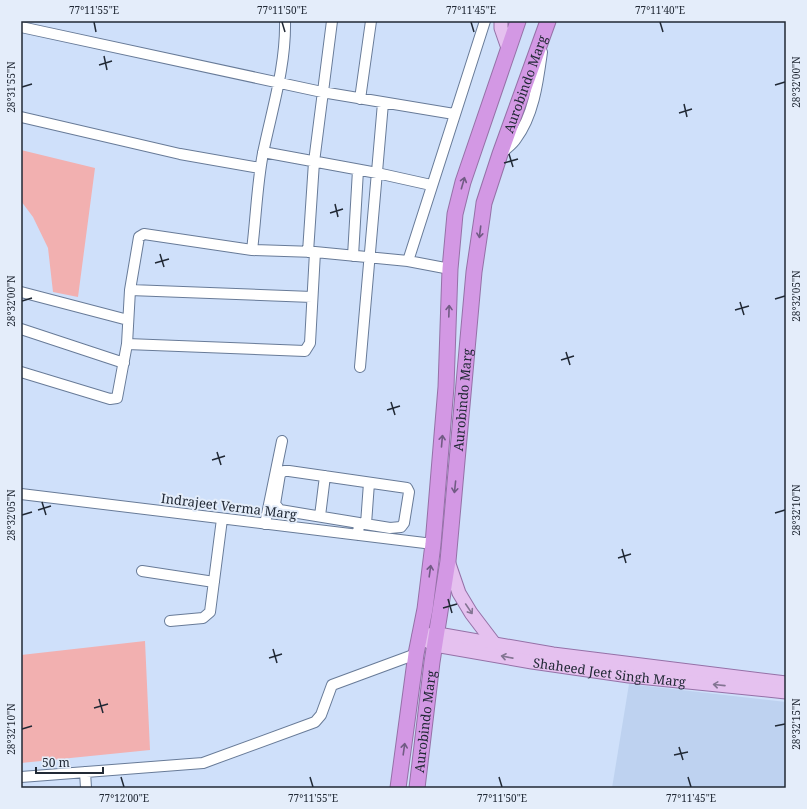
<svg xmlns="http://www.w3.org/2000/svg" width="807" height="809" viewBox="0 0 807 809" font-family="'Noto Serif',serif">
<rect width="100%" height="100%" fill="#cfe0fa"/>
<path fill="#bed2f0" d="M629,684L786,702V788H612Z"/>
<path fill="#f2b0b0" d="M21,150L95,168L78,297L53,292L48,248L33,217L21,201Z
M145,641L150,750L21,763V655Z"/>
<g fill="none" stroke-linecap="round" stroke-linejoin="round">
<g stroke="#687b98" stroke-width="12">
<path id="minor" d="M21,27L322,92L454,114
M360,99L371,21
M21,117L180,154L260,168
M263,152L377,173L431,185
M503,152C507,148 513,144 516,139C534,115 538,81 542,52
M252,250C256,218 257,184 263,153C272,109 286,66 285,21
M308,252L314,162L332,21
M353,256L358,170
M408,261L485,21
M130,290L312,297
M21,292L128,320
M21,329L124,363
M127,344L305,351L310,343L315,252
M360,367L383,103
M21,372L110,399L117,398L127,344L130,290L139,237L144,234L252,250L315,252L408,261L450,269
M21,494L433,544
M320,516L325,476
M265,524L282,441
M366,524L369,483
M358,535L359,523L390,528L401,527L404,523L409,492L407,488L289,471H284L280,474L275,504L280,510L359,523
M142,571L214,582
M170,621L203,618L210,612L222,519
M85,772L86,788
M21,777L203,763L315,722L321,715L332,685L416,654"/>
</g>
<g stroke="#9571a7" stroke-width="15">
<g id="major">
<path d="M501,21V28L508,48"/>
<path d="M448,561L459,593L471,613L493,642"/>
<path d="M427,635L438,634L553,654L786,683"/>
<path id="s1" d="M419,636L435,645L532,662L629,676L786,692"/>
</g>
</g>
<g stroke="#9571a7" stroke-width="17">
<g id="highway">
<path d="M398,788L416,654L425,609L433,544L446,387L450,269L455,214L463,182L518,21"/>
<path id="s2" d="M417,788L432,662L448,561L474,272L482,218L484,203L500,154L548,21"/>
</g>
</g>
<use href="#minor" stroke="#fff" stroke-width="10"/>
<use href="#major" stroke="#e5c1ef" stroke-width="13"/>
<use href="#highway" stroke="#d398e4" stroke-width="15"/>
</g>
<defs><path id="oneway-shaft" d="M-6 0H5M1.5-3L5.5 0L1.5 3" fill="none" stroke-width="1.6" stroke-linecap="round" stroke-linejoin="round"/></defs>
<g stroke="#715b84">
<use href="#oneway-shaft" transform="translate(463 183) rotate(-74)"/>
<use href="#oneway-shaft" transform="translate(480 232) rotate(97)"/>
<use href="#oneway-shaft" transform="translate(449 311) rotate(-88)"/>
<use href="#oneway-shaft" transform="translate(442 441) rotate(-85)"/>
<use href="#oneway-shaft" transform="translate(455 487) rotate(96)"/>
<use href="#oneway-shaft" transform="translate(430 571) rotate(-82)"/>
<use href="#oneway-shaft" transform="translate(404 749) rotate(-82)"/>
</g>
<g stroke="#837592">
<use href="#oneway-shaft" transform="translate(469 609) rotate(56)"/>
<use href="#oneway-shaft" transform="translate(507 657) rotate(-169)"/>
<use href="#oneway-shaft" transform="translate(719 685) rotate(-174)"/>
</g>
<path fill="none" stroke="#212935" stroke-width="1.5" d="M94,22L96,32M282,22L285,32M471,22L474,32M660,22L663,32M104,56L107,70M99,65L112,61M775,85L785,82M22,87L32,84M684,104L687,117M679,113L692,109M509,154L513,167M504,163L518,159M335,204L338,217M330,213L343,209M160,254L164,267M155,263L169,259M775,299L785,296M22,301L32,298M740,302L744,315M735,310L749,306M566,352L570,365M561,360L574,356M391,402L395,415M387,410L400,406M217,452L221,465M212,460L225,456M42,502L46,515M38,510L51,506M775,513L785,510M22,515L32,512M622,549L626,563M618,558L631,554M448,599L452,613M443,608L457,604M273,649L277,663M269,658L282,654M99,699L103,713M94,708L108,704M775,726L785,724M22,729L32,726M679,747L683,760M674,755L688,752M121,777L124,787M310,777L313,787M499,777L502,787M688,777L691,787"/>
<g text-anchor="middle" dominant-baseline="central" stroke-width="4" stroke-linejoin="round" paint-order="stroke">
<g font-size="13" fill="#212935" stroke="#e4edfa">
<text stroke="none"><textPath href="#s2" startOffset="715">Aurobindo Marg</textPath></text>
<text stroke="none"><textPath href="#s2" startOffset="391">Aurobindo Marg</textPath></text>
<text transform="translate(229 506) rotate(7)">Indrajeet Verma Marg</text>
<text stroke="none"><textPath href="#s1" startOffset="195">Shaheed Jeet Singh Marg</textPath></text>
<text stroke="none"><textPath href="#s2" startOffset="67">Aurobindo Marg</textPath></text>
</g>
</g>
<rect width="807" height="809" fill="none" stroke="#e4edfa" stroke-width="44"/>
<path d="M36 767v6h67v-6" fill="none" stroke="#212935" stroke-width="2"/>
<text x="42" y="767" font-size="12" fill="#212935" stroke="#e4edfa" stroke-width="3" paint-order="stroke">50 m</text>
<rect x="22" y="22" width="763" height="765" fill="none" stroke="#212935" stroke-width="1.5"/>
<g font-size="10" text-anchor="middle" fill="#212935">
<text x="94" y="14">77°11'55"E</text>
<text x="282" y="14">77°11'50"E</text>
<text x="471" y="14">77°11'45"E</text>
<text x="660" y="14">77°11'40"E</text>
<text transform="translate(796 82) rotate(-90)" y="4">28°32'00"N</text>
<text transform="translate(11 87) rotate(-90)" y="4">28°31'55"N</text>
<text transform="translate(796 296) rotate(-90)" y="4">28°32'05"N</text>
<text transform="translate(11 301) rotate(-90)" y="4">28°32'00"N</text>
<text transform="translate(796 510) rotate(-90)" y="4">28°32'10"N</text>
<text transform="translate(11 515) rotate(-90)" y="4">28°32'05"N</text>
<text transform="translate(796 724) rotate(-90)" y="4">28°32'15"N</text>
<text transform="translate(11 729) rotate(-90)" y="4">28°32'10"N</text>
<text x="124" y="802">77°12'00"E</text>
<text x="313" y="802">77°11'55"E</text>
<text x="502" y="802">77°11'50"E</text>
<text x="691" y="802">77°11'45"E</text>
</g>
</svg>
